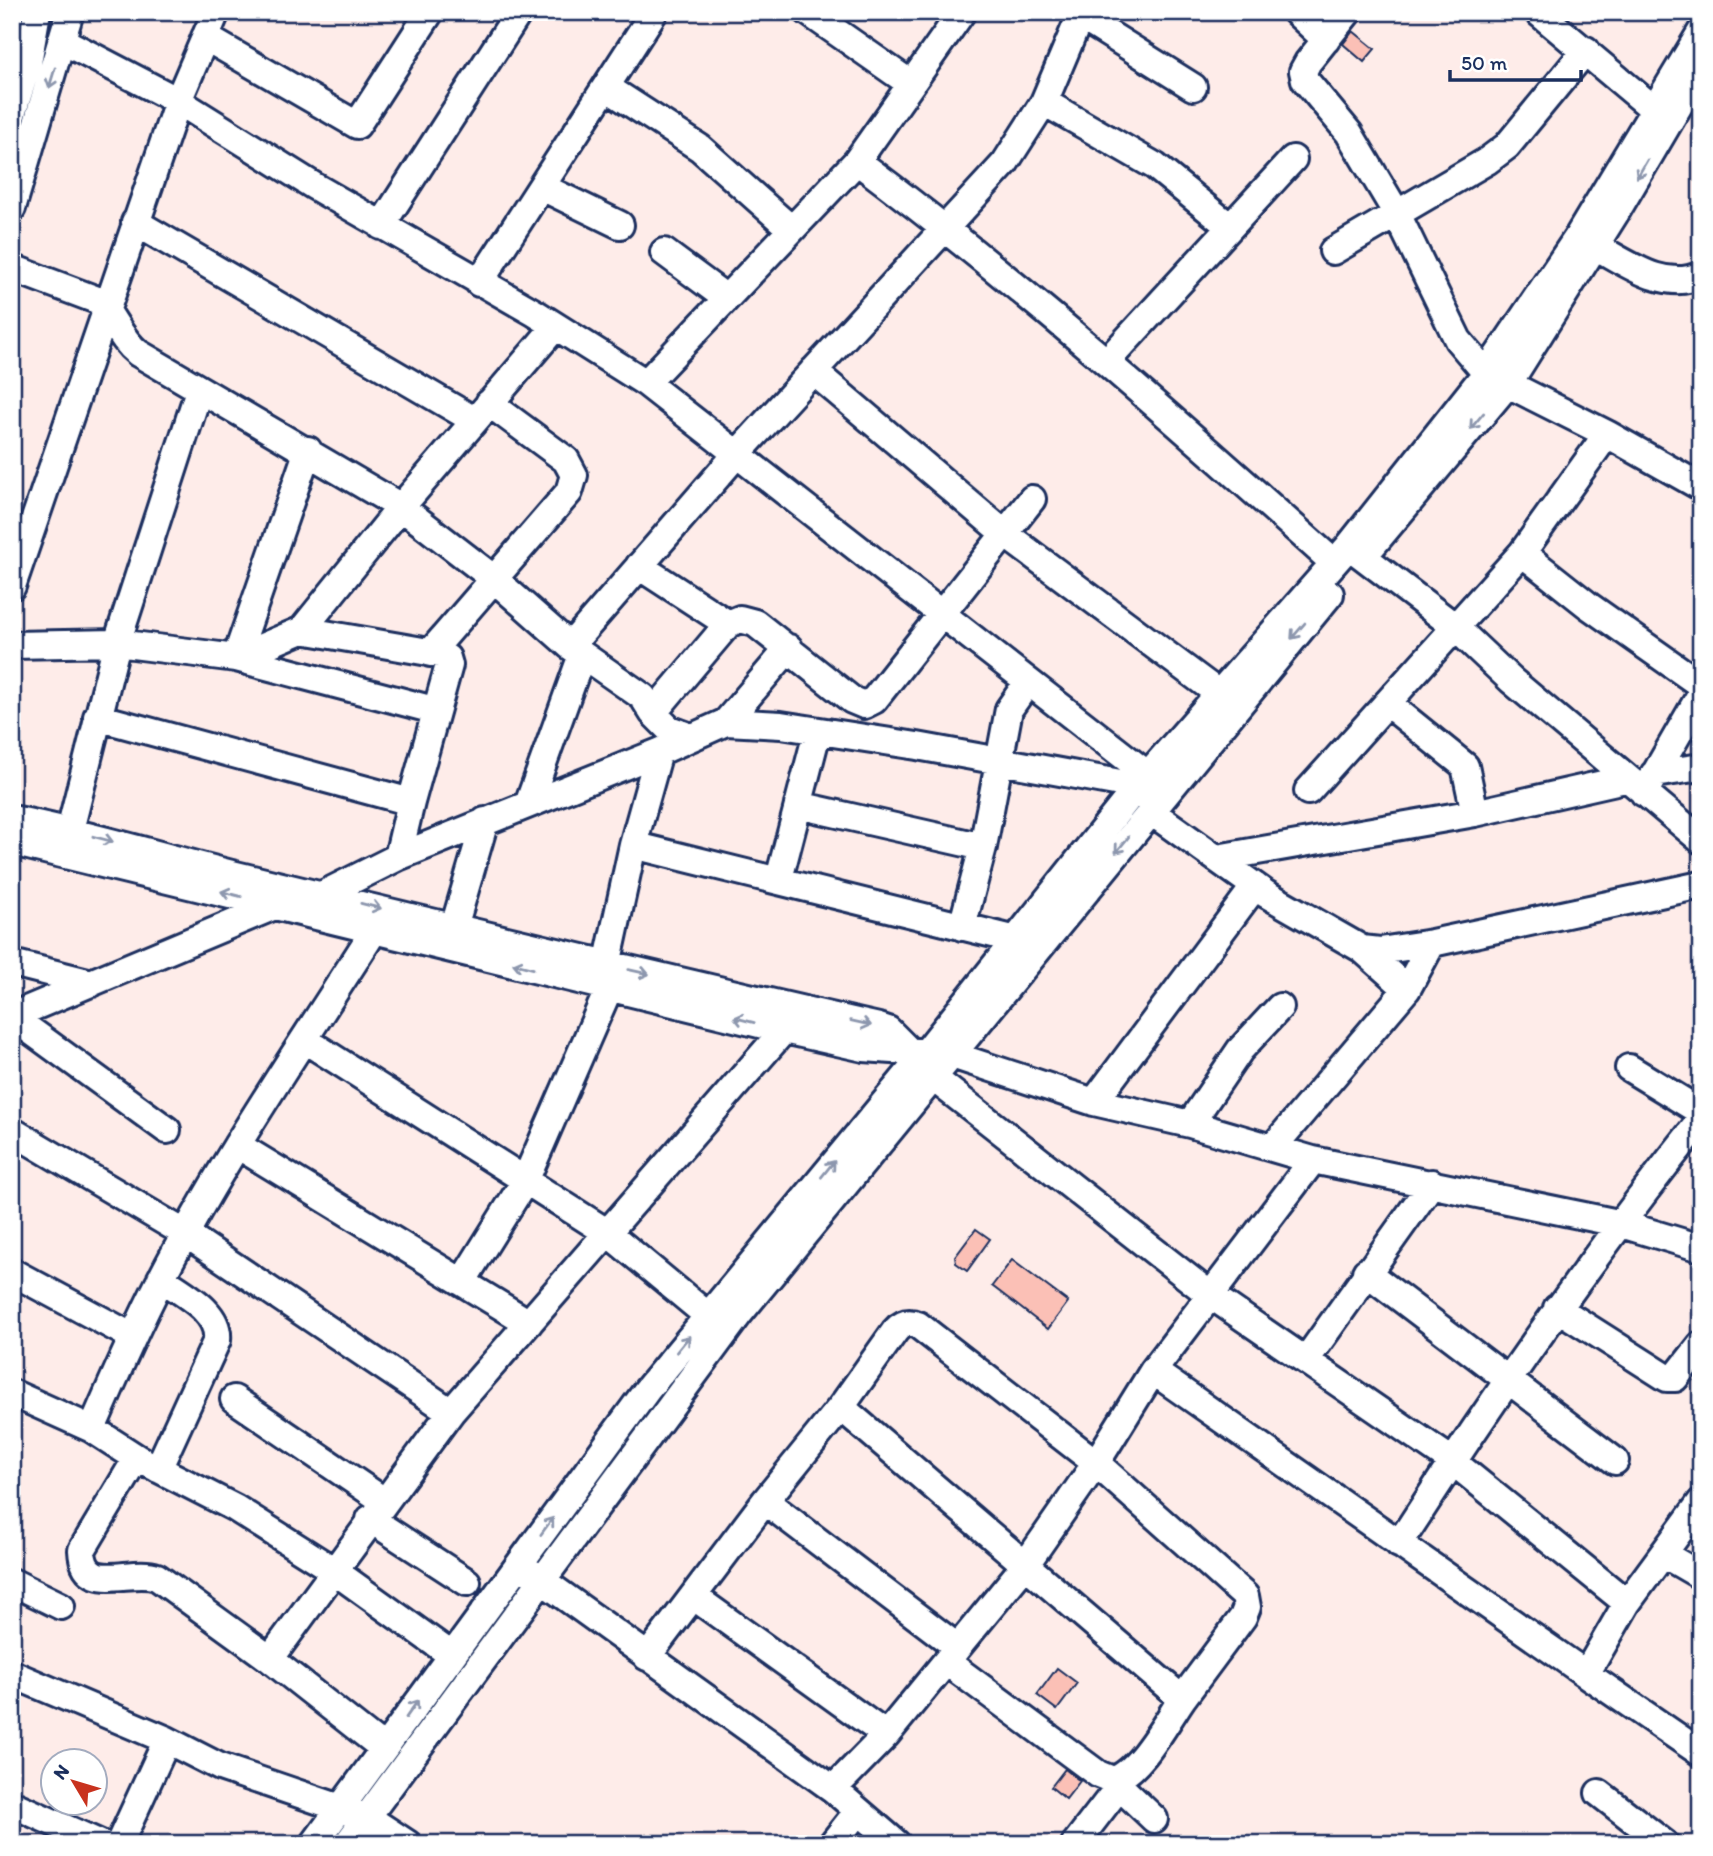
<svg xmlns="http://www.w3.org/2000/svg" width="1713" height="1856" viewBox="0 0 1713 1856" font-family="Itim,sans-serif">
<rect width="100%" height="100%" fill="#feece9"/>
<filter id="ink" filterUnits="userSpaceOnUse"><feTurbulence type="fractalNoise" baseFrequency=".0143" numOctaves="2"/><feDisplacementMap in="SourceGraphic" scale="14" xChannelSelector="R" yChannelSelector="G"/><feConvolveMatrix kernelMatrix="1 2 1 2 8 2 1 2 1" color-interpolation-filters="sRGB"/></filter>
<g filter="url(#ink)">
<path fill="#fbc0b6" stroke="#1b2f5e" stroke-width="2" d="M1353,31L1375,49L1364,62L1343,44Z
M976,1229L990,1239L967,1271L956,1263L955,1257Z
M1012,1260L1068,1302L1048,1329L992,1286Z
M1057,1668L1077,1683L1057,1710L1037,1695Z
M1065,1769L1080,1781L1066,1799L1051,1787Z"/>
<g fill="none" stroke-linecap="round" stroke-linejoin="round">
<g stroke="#1b2f5e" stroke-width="32">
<path id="minor" d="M808,12L911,84
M1296,12L1326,40
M1348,12L1308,62L1303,71L1305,80L1349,133L1396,212L1458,340L1486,373L1607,434L1701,487
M1538,12L1668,121
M1080,16L1193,87
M205,37L357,125L430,12
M63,41L178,101L314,186L535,313L646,383L1148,775
M606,87L700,148L791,229
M1044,102L1155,166L1230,227
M12,114L28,63L37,12
M857,161C1025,287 1178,423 1334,563
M542,187L620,225
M12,208L70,12
M135,222L474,420
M381,226L519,12
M1595,246C1627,263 1664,292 1701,275
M1333,251L1487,161L1507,146L1586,50
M664,252L726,298
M12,268L97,300C114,316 119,338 138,353L401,507L493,578L570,646L643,697L653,713L669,729L688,736
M479,283L654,12
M1108,360L1293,159
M813,371L1005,534L1218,693
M646,383L857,161L962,12
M1349,546L1454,626L1511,680L1701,840
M1367,552L1508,384L1618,209L1701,68
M1522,553L1607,434
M639,566L728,624
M12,586L178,101L216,12
M12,645L117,643L236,658L308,450
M570,646L736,455L1005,163L1044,102L1082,12
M430,653L569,492L574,475L566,460L489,403
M1387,703L1465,766L1475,813
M434,710L236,658L302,630L401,507L555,327
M653,713L728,624L740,619L755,623L852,700L864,705L874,700L1032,499
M97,717L411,802L449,665L447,658L440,654L302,630
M726,722L789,648
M1654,774L1701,767
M1308,791L1522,553L1589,606L1701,685
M1644,793L1701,694
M529,802L582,655
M798,805L983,847
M1150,811L1266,894L1362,949L1380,951L1432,943L1701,885
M12,819C91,834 166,858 244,877C455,928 667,979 879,1027L888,1030L907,1049
M70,830L117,643L199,390
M12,842L784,1030L864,1048L949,1054L1094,1102L1190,1124L1313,1160L1618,1223L1701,1248
M633,845L1017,940
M398,857L411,802
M1217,858L1475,813L1625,779
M779,879L817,733
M454,927L485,821
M962,927L983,847L1009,709L1028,682
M1362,949L1407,989L1432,943
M12,963L92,983
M607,965L633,845L659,752
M12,1016L277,905L324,894L398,857L659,752L726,722L781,725L917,746L1153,789
M12,1017L167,1130
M305,1040L608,1233L707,1315L718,1328
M1629,1068L1701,1112
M931,1076L1209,1294L1452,1461L1627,1603
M1094,1102L1255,886
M1190,1124L1240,1050L1280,1007
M12,1131L186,1234L451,1412
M237,1145L529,1323
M1273,1147L1407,989
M12,1272L133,1337
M1366,1272L1615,1461
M462,1282L525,1181L610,986
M1557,1308L1667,1378H1675L1701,1345
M1306,1360L1432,1183
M1153,1371L1586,1674
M12,1393L92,1429L137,1458L235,1508L333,1570L450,1654
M234,1399L384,1501
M841,1407L1182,1699C1166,1722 1140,1772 1113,1780L1098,1774L948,1663
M92,1429C114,1378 136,1328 161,1279C224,1157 302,1044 375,929
M137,1458L82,1550C84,1596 130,1567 157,1577L270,1659L383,1748
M158,1469L217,1340C220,1311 183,1294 161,1278
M765,1501L841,1407L895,1331C902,1323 908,1321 918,1325L1096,1463L1245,1596L1247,1607L1243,1617L1182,1699
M1701,1502L1627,1603L1586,1674L1701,1753
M370,1519L467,1582
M1399,1544C1493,1398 1592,1256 1701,1120
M1663,1554L1701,1576
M529,1571L833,1789L897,1844
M12,1582L61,1606
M693,1596L886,1735
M647,1657L765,1501L957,1647
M270,1659L451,1412L784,1030
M12,1674L167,1740L220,1767L367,1817L408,1844
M1113,1780L1154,1819
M833,1789L886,1735L1026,1564L1096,1463L1153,1371L1313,1160
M1599,1793L1665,1844
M12,1804L101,1844
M119,1844L167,1740
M314,1844L647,1390L927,1051L1137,787L1349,546L1486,373L1577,238L1701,32
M347,1844L739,1314L1330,594
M832,1844L858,1811
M1075,1844L1118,1788"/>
</g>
<use href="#minor" stroke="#fff" stroke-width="26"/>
</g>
<defs><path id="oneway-shaft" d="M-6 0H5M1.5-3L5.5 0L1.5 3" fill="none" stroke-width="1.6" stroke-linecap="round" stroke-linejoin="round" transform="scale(1.75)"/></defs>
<g stroke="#8d97ae">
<use href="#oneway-shaft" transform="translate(52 78) rotate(107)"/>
<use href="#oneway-shaft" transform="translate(1642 169) rotate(120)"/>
<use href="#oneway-shaft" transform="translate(1477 421) rotate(130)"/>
<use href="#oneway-shaft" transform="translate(1298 631) rotate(131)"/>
<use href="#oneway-shaft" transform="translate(103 839) rotate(15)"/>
<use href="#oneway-shaft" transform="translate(1122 845) rotate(129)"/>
<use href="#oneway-shaft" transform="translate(231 894) rotate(-166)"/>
<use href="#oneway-shaft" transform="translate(371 906) rotate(14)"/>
<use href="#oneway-shaft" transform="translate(523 966) rotate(-166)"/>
<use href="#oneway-shaft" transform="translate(639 972) rotate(13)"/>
<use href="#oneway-shaft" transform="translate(744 1020) rotate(-166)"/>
<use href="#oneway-shaft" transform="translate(861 1023) rotate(13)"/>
<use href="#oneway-shaft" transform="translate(828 1169) rotate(-51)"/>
<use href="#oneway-shaft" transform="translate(683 1344) rotate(-51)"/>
<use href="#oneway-shaft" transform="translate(547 1526) rotate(-54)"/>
<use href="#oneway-shaft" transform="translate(412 1709) rotate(-55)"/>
</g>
</g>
<rect width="1713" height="1856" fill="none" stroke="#fff" stroke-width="42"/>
<rect x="21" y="21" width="1671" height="1814" fill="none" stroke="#1b2f5e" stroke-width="2.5" filter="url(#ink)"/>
<g transform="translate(74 1782) rotate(308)"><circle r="33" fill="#ffffff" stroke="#a4acbf" stroke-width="2"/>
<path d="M0-5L12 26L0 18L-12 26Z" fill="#c8321e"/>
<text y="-10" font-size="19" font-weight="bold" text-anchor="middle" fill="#1b2f5e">N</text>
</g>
<path d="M1450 70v10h131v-10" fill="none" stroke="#1b2f5e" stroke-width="3.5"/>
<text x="1461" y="70" font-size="21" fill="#1b2f5e" stroke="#ffffff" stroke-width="5" paint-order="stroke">50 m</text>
</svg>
